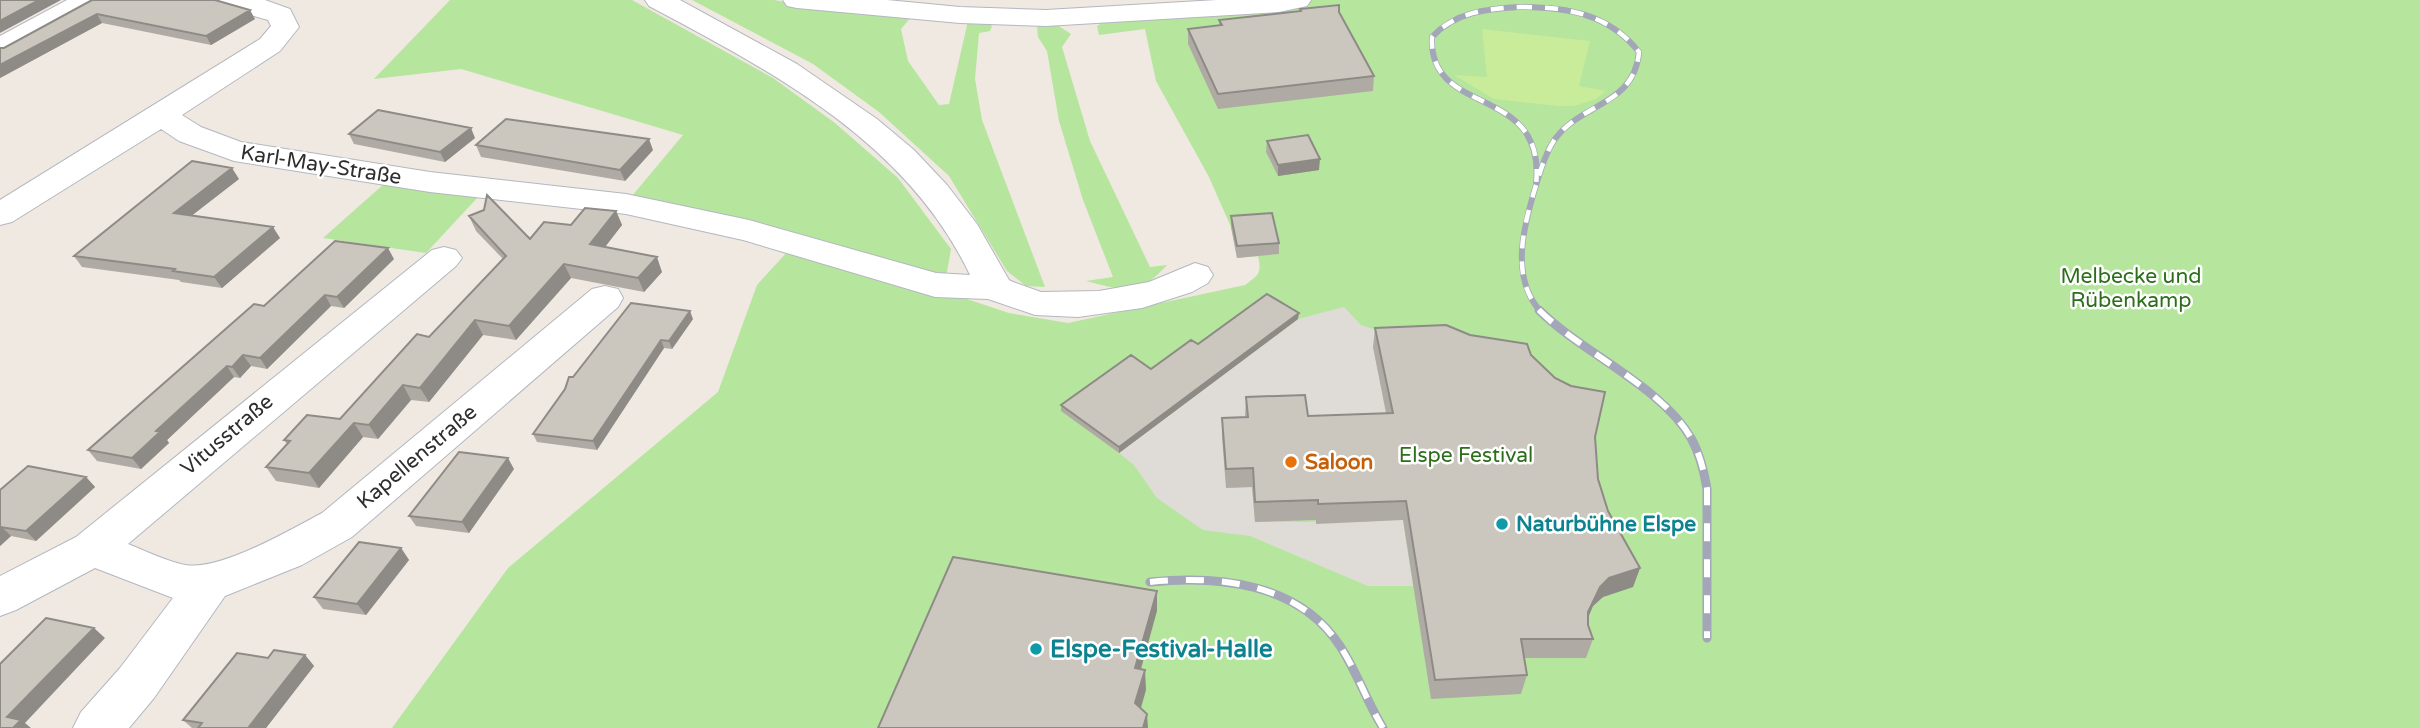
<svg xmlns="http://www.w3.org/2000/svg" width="2420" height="728" viewBox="0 0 2420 728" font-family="'Varela Round',sans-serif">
<rect width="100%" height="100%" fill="#efe9e1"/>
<path fill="#b6e59e" d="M450,0H632L773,78L835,123L898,178L951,249L947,272L937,281L632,196L683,135L461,69L374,79Z
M692,0H774L807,6L912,16L901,29L908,61L939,105L949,104L968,21L986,22L992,26L990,31L979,33L975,79L982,120L1045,287L1026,286L1007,271L949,176L879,112L813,64Z
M1307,0H2420V728H392L508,568L718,392L757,285L788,251L933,288L1009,313L1068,323L1245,285C1259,275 1262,273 1258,256L1237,258L1231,227L1209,177L1156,81L1145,29L1099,35L1097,26L1105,21Z
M1057,25L1071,34L1062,47L1090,141L1150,267L1167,265C1139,296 1124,291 1086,281L1113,277L1083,200L1059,121L1047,51L1038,37L1037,26Z
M384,184L478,197L426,253L323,238Z"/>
<path fill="#c9ec9a" d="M1482,29L1590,41L1579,86L1606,91L1596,99L1574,106H1558L1494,99L1454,75L1487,77Z"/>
<path fill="#dfdcd8" d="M1344,307L1361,325L1388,334L1373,347L1388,420L1226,488L1252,487L1255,522H1368L1388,506H1401L1413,586H1368L1250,536L1203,530L1157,498L1134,465L1119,453L1298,319Z"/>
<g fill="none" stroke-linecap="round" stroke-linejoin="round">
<g stroke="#b4b7c1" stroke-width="2">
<path id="minor" d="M67,0H101L97,6L10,54L0,57V36Z
M216,0H265L290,9L299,27L280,51L182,115L201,127L241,142L430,172L626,194L749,220L936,273L970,275C907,142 773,72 649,6L645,0H680L797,64L877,119L914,150L947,185L977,224L1009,280L1013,282L1041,292L1099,291L1149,282L1195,263L1208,267L1213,275L1208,283L1192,292L1142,308L1078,317L1035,315L988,299L935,297L743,240L626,214L430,192L234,161L179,141L161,129L12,222L0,225V200L260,39L271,26L268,20L220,6Z
M783,0H887L960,7L1046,10L1217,0H1311L1307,6L1279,12L1046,26L960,23L797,8L787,6Z
M444,247L456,250L462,258L456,266L128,544C146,551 166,561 185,565C220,571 290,530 322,513L592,289L605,286L618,289L623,298L618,307L352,537L302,565L225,596L154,698L129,728H73L81,712L120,668L173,598L95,568L16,610L0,616V576L76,537L432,250Z"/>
</g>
<use href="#minor" fill="#fff" fill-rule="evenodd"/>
<g stroke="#a3a6b8" stroke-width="6">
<path id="rail-far1" d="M1519,7C1566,7 1608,13 1639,52C1634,106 1582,102 1555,139C1546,152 1541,169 1536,185C1547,82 1428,119 1432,37C1455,12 1486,9 1519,7Z
M1536,185C1524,225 1509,277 1541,312"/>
</g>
<g stroke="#a3a6b8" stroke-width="9">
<path id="rail" d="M1539,310C1582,353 1661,386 1691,438C1700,454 1704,471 1707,489V638
M1150,582C1219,575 1299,583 1340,646C1357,672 1367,702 1383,728"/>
</g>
<use href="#rail-far1" stroke="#fff" stroke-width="4.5" stroke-dasharray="13" stroke-linecap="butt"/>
<use href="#rail" stroke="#fff" stroke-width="6" stroke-dasharray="18" stroke-linecap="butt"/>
</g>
<path fill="#afaba4" d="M92,0L255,19L211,45L102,23L0,78V48H4Z
M1300,9L1339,12L1374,76L1373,91L1218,109L1188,44V29L1219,25V20L1300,11Z
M349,134L475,138L445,162L354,144Z
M1267,141L1319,170L1278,176L1266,152Z
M476,145L653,150L625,181L481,157Z
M239,179L192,215L280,238L222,288L181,282L179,280L82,267L74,256Z
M616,211L622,225L604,247L662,272L644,292L571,278L516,340L483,335L429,402L411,400L378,439L363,437L319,488L276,481L266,467L287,444L284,440L340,419L429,337L503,259L476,231L469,216L530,239L571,225Z
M1231,216L1279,243V254L1237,258L1231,227Z
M394,259L344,308L331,306L267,369L251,366L240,378L234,377L167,440L169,443L141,469L97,461L88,450L264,306Z
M693,319L672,349L664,348L597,450L537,442L533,434L573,377Z
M1298,319L1119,453L1061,411V405L1151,369L1198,344Z
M1375,328L1470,335L1531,355L1595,437L1598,479L1608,511L1640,568L1633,587L1603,597L1593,606L1588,618V625L1593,639L1586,658H1524L1527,675L1521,694L1431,699L1403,520L1316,524V520L1255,522L1252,487L1226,488L1222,437V418L1245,417L1246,397L1308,416L1386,413L1373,347Z
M514,469L469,533L416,526L409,516Z
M86,477L95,487L36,541L11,536L0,546V490Z
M401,548L409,560L366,615L323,609L314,597Z
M305,655L314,666L266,728H192L183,720L268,658Z"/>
<path fill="#8e8b86" d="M39,0H61L0,33V21Z
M250,10L255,19L211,45L206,36Z
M97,14L102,23L0,78V65Z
M471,128L475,138L445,162L440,152Z
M649,139L653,150L625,181L620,170Z
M1320,159L1319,170L1278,176V165Z
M232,168L239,179L181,224L174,213Z
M616,211L622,225L596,259L590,244Z
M273,227L280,238L222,288L214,277Z
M388,248L394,259L344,308L337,297Z
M657,257L662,272L644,292L638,278Z
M564,264L571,278L516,340L509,326Z
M325,295L331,306L267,369L260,358Z
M690,311L693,319L672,349L669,341Z
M1299,313L1298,319L1119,453V447Z
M475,320L483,335L429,402L420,388Z
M661,340L664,348L597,450L593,441Z
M243,355L251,366L240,378L232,367Z
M227,366L234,377L167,440L169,443L141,469L132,458L156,431Z
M403,385L411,400L378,439L369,425Z
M354,423L363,437L319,488L309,473Z
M508,458L514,469L469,533L462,522Z
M86,477L95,487L36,541L26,531Z
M1,526L11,536L0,546V527Z
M401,548L409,560L366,615L357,604Z
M1640,568L1633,587L1603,597L1593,606L1582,631L1588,612L1600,587L1609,578Z
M1157,591V611L1136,687L1135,668Z
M94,628L105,638L25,723L31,728H13L7,717Z
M305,655L314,666L266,728H248Z
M1145,670L1146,690L1137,722L1135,703Z
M1147,714L1148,728H1143Z"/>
<path fill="#cbc7bf" stroke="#8e8b86" stroke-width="2" d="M0,0H39L0,21Z
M92,0H215L250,10L206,36L97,14L0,65V48H4Z
M1339,5V12L1374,76L1218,94L1188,29L1222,25L1219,20L1301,11L1300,9Z
M378,110L471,128L440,152L349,134Z
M506,119L649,139L620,170L476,145Z
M1308,135L1320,159L1278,165L1267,141Z
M192,161L232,168L174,213L273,227L214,277L173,271L175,269L74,256Z
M487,195L530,239L544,222L571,225L585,208L616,211L590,244L657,257L638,278L564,264L509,326L475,320L420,388L403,385L369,425L354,423L309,473L266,467L290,441L284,440L307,415L340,419L417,334L429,337L506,256L469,216L484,210Z
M1272,213L1279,243L1237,246L1231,216Z
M335,241L388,248L337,297L325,295L260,358L243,355L232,367L227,366L156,431L160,432L132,458L88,450L254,304L264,306Z
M1267,294L1299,313L1119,447L1061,405L1131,355L1151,369L1191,340L1198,344Z
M631,303L690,311L669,341L661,340L593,441L533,434L565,389L569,377H573Z
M1446,325L1470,335L1527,344L1531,355L1555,378L1571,386L1605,392L1595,437L1598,479L1608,511L1640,568L1609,578L1600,587L1588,612V625L1593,639H1521L1527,675L1435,680L1406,501L1318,504V500L1255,502L1253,468L1226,469L1222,418L1248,417L1246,397L1305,395L1308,416L1393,413L1375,328Z
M459,452L508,458L462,522L409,516Z
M28,466L86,477L26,531L0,527V490Z
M359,542L401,548L357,604L314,597Z
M953,557L1157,591L1135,668L1145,670L1135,703L1147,714L1143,728H878Z
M46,618L94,628L7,717L21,720L13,728H0V664Z
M274,650L305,655L248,728H198L202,723L183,720L237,653L268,658Z"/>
<circle fill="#e8710a" stroke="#fff" stroke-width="2.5" cx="1291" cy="462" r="7"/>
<g fill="#0f9aa8" stroke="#fff" stroke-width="2.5">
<circle cx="1502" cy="524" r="7"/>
<circle cx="1036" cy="649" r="7"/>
</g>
<g text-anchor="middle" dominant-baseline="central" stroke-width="5" stroke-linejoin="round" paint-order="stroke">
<g font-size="21" fill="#2e2e2e" stroke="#fff">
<text transform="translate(321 165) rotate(9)">Karl-May-Straße</text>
<text transform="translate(227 435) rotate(-40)">Vitusstraße</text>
<text transform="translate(417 457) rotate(-40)">Kapellenstraße</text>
</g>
<g font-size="21" fill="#2c6e1b" stroke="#fff">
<text x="2131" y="276">Melbecke und<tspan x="2131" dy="24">Rübenkamp</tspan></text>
<text x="1466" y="455">Elspe Festival</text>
</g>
<g font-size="21" font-weight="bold" fill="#c56008" stroke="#fff" text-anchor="start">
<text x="1305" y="462">Saloon</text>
</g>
<g font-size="21" font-weight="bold" fill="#0d838f" stroke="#fff" text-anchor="start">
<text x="1516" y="524">Naturbühne Elspe</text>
</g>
<g font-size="24" font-weight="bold" fill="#0d838f" stroke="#fff" text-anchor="start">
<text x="1050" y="649">Elspe-Festival-Halle</text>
</g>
</g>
</svg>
